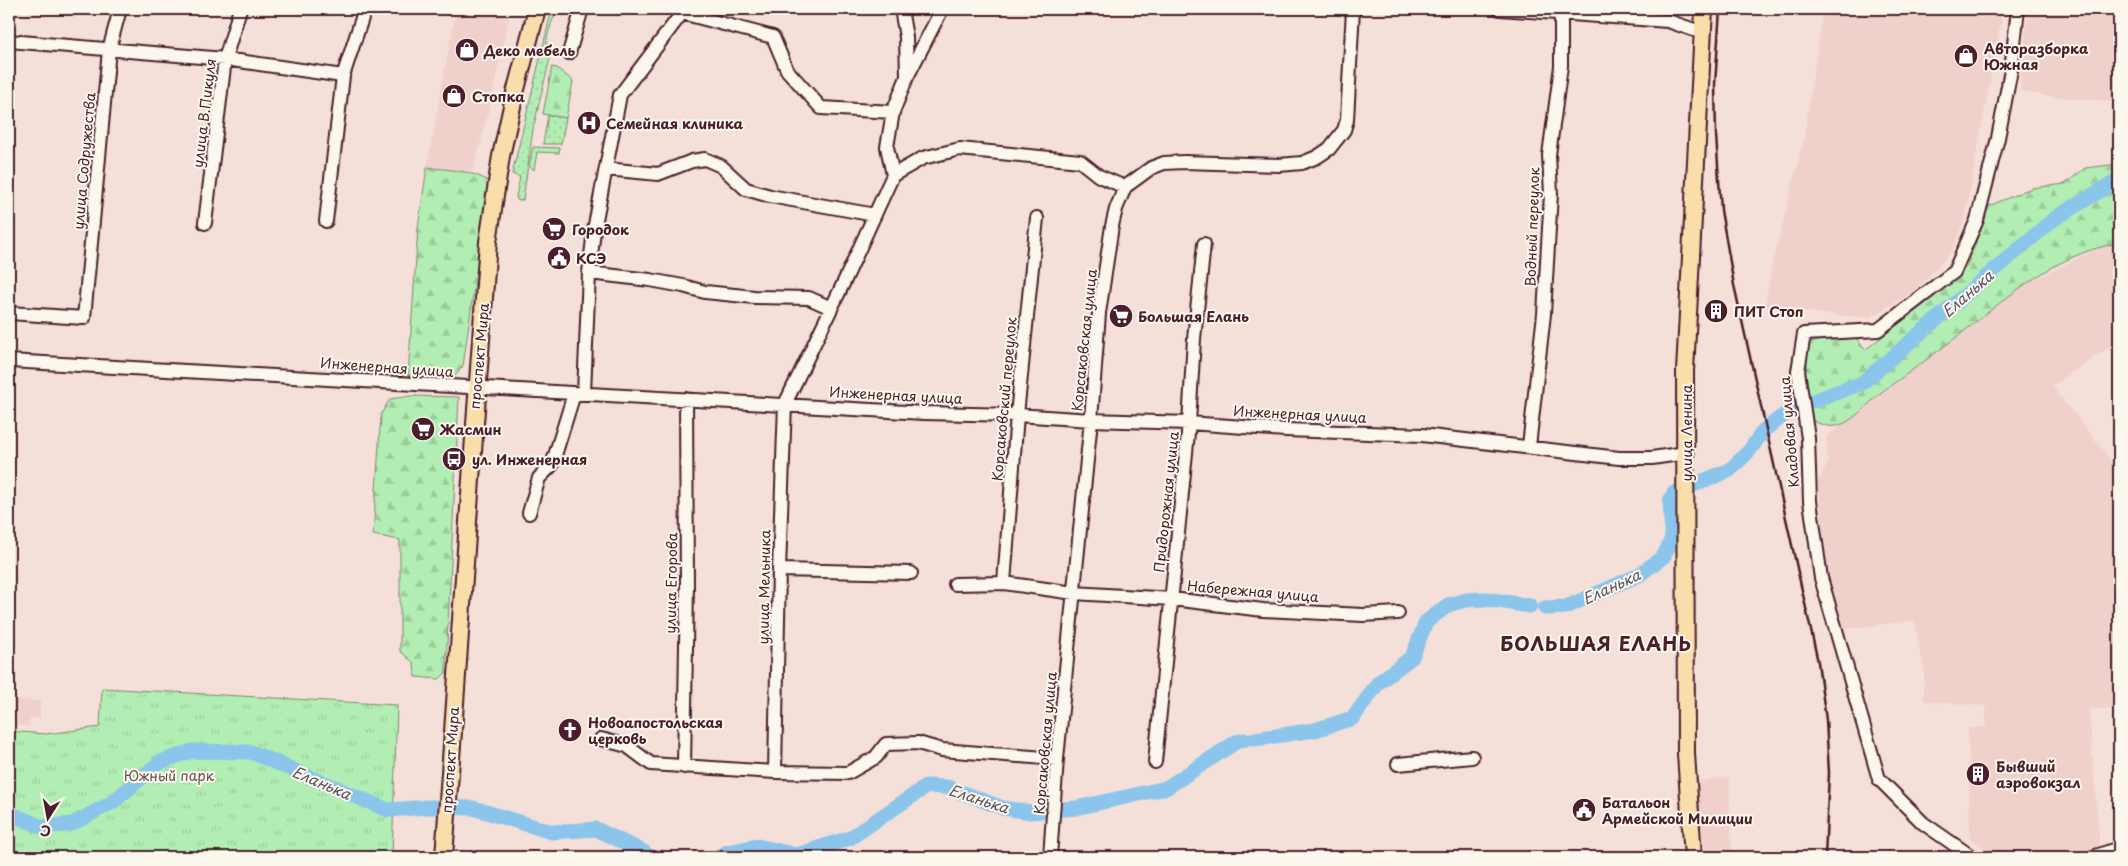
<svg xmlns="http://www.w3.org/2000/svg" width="2128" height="866" viewBox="0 0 2128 866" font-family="'Playpen Sans',sans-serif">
<defs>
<pattern id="grass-dots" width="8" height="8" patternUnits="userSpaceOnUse" patternTransform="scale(1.25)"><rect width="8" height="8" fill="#b2eeb3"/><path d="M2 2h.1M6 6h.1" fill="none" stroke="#9bcc9a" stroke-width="1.8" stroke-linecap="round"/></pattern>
<pattern id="forest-firs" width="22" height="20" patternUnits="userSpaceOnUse" patternTransform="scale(1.25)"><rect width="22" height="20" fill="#b2eeb3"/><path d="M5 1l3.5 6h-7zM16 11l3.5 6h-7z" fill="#9bcc9a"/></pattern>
<pattern id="park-tufts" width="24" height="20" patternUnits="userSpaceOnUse" patternTransform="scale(1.25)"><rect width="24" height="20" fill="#b2eeb3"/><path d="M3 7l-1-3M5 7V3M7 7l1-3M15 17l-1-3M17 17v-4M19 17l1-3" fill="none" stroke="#9bcc9a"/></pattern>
</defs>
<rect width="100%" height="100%" fill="#f4e0d8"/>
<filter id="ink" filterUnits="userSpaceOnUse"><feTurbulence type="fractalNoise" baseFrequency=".02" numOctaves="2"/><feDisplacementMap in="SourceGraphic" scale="10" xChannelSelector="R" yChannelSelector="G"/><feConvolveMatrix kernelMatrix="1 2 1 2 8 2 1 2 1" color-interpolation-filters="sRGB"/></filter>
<g filter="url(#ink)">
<path fill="#f0d0ca" d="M456,9H479L509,16L488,115L472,174L427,167Z
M1823,9H2003L1965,218L1952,251L1918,289L1869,318L1765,308L1772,265L1803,143Z
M2034,9H2119V102L2046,96L2020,91L2027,20L2034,12Z
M2113,241L2119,246V341L2052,386L2119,471V708L2089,710L2100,848L2058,857H1995L1970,837L1968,728L1986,727V706L1924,701V671L1914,620L1839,630L1828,582L1818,482L1828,463L1826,437L2019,287Z
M9,699L40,701V719L30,718L29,726L9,725Z
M1729,778L1732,857H1704L1696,781Z"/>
<path fill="url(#grass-dots)" stroke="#7e866f" d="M552,9H557C552,23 541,44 550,58L533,129L523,200L518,201L516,197L520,177L512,174Z
M548,115L566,118L561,144H543Z"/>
<path fill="url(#forest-firs)" stroke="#7e866f" d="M552,67L557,68L573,81L566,118L543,114Z
M533,147L560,148L559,153L537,152L534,170L529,166Z
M2119,164V243C2058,253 2010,295 1963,332C1937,352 1910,372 1883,391C1871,401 1859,415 1845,423C1833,429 1825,426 1813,421C1807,395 1801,370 1807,344C1818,341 1850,331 1858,340C1860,342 1861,345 1862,347L1866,349L1933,298L1967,266L1989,206L2031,188L2065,184L2085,168Z
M427,167C446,170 474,170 489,182L463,366L455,376L424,380L408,376L418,228Z
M411,396L459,397L446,665V673L439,679L415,677L414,663L400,651V540L373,535L381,414L390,399Z"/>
<path fill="url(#park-tufts)" stroke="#7e866f" d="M102,688L397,705L392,857H9V731L46,734L100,727Z"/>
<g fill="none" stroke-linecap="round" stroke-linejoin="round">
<path stroke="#8cc5eb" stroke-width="15" d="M1813,401L1862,383L2054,219L2119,179
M1545,608L1566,607L1639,575L1664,556L1672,538L1670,501L1674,493L1730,470L1749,451L1764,430L1795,407
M1255,739L1315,730L1353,718L1378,683L1412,657L1426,622L1448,605L1466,600L1486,599L1530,606
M9,813L42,827L72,824L113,802L160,762L192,751L251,752L388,810L428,807L473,808L552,832L596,829L642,851L650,857
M721,857L727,852L757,846L797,855L850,838L927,786L947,787L1003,808L1030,812L1076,808L1166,788L1236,742L1244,740"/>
<g stroke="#4a1f2b" stroke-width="16">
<path id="minor" d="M901,9L906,37L907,76
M1500,9L1668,21L1703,33
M682,13L773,37L787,70L821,108L893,112
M9,41L225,59L343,76
M569,53L582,9
M606,169L658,174L692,161L705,159L721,166L746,189L770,196L875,215
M893,175L887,147L893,112L907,77L942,9
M326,221L343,76L365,9
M205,223L225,59L240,9
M589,273L650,280L683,286L705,292L754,297L809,298L831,308
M9,313L84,318L109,50L120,9
M9,361L924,413L1017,415L1091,420L1189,423L1286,430L1422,435L1619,458H1652L1686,453
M584,393L589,273L594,230L620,95L682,13L683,9
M1529,446L1544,314L1551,194L1549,155L1561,66V9
M529,513L539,478L552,465L574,394
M779,570L911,573
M1004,583L1017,415L1037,218
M955,584L1004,583L1074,593L1172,599L1263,610L1363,615L1398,613
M601,739L627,746L651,764L775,772L848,773L876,757L886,744L918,743L942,750L1057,759
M1155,762L1189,423L1194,339L1204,244
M1398,764L1472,757
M684,767L687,585L686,399
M775,772L779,570L785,404L844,282L893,175L923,158L960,149L1080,161L1099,176L1125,187
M1050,857L1057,759L1091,420L1099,313L1112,226L1116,209L1125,187L1151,168L1164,163L1184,162L1279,165L1302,163L1317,157L1329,149L1344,130L1347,120L1353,9
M1972,857L1923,823L1879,779L1821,578L1810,501L1808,438L1798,371L1804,334L1878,330L1954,272L1977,220L1998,138L2011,70L2018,9
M2093,857L2119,848"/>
</g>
<g stroke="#4a1f2b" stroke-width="20">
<path id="major" d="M444,857L488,242L501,156L515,93L537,9
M1693,857L1686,754L1685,371L1704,9"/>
</g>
<use href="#minor" stroke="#fbf7ec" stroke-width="12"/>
<use href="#major" stroke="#f9deab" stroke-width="16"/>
<path stroke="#4a1f2b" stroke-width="2.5" d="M1720,9L1715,85L1716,135L1721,210L1734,285L1818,662L1826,720L1829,773L1825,857"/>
</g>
</g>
<defs>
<g id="shop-disc" transform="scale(1.25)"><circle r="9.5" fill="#4a1f2b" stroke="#fbf7ec"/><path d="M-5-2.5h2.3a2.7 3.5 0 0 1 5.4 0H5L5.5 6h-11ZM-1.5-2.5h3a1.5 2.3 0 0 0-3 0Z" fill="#fff"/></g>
<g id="hospital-disc" transform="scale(1.25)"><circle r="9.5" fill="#4a1f2b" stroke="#fbf7ec"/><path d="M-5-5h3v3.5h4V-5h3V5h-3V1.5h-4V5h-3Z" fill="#fff"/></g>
<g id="supermarket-disc" transform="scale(1.25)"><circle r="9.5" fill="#4a1f2b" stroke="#fbf7ec"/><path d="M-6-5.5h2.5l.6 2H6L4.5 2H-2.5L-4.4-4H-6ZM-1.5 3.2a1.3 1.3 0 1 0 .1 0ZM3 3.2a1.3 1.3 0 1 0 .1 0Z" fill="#fff"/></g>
<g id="civic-disc" transform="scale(1.25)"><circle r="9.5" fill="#4a1f2b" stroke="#fbf7ec"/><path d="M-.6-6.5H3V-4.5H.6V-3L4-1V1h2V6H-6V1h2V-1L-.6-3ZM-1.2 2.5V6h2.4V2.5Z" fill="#fff"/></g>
<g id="building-disc" transform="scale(1.25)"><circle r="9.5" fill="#4a1f2b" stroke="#fbf7ec"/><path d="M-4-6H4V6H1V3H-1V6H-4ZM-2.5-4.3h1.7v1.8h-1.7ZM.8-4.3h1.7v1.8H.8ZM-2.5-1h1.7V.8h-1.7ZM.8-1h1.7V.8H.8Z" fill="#fff"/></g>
<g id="bus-disc" transform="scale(1.25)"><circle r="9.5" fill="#4a1f2b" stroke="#fbf7ec"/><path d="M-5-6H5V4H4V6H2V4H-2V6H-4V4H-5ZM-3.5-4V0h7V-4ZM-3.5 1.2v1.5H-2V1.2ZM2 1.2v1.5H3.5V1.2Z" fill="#fff"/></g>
<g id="church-disc" transform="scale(1.25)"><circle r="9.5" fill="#4a1f2b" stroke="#fbf7ec"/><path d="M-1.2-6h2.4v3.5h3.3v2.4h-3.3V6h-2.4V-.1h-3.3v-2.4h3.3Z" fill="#fff"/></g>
</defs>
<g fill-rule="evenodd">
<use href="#shop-disc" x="467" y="50"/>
<use href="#shop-disc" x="1966" y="56"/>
<use href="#shop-disc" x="454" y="96"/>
<use href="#hospital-disc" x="589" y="123"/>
<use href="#supermarket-disc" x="554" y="229"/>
<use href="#civic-disc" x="559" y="258"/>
<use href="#building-disc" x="1716" y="311"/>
<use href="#supermarket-disc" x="1121" y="316"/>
<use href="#supermarket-disc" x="423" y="429"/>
<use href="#bus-disc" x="454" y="459"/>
<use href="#church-disc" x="570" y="730"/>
<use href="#building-disc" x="1978" y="774"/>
<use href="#civic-disc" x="1584" y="810"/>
</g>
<g text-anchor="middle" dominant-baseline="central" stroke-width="4" stroke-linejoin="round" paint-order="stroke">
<g font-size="14" font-weight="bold" fill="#4a1f2b" stroke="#fbf7ec" text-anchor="start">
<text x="1984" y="48">Авторазборка<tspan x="1984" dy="16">Южная</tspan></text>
<text x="484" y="50">Деко мебель</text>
<text x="472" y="96">Стопка</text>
<text x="606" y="123">Семейная клиника</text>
<text x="572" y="229">Городок</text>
<text x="576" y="258">КСЭ</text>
<text x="1734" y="311">ПИТ Стоп</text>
<text x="1138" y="316">Большая Елань</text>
<text x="440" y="429">Жасмин</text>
<text x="472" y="459">ул. Инженерная</text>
<text x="588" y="722">Новоапостольская<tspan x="588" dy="16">церковь</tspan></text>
<text x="1996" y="766">Бывший<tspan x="1996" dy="16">аэровокзал</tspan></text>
<text x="1602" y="802">Батальон<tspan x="1602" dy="16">Армейской Милиции</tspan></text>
</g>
<g font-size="14" fill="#4a1f2b" stroke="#fbf7ec">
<text transform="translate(204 113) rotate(-83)">улица В.Пикуля</text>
<text transform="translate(84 161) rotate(-85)">улица Содружества</text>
<text transform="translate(1532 227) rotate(-88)">Водный переулок</text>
<text transform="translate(1084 340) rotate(-84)">Корсаковская улица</text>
<text transform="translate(479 356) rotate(-85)">проспект Мира</text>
<text transform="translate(387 367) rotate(4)">Инженерная улица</text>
<text transform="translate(896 395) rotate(3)">Инженерная улица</text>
<text transform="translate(1004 399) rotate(-85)">Корсаковский переулок</text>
<text transform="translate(1300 414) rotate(3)">Инженерная улица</text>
<text transform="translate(1789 432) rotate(-95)">Кладовая улица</text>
<text transform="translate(1686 433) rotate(-90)">улица Ленина</text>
<text transform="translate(1166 502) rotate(-84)">Придорожная улица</text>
<text transform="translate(671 583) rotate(-89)">улица Егорова</text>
<text transform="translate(764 587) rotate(-89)">улица Мельника</text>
<text transform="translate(1253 591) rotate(5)">Набережная улица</text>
<text transform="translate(1045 743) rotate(-85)">Корсаковская улица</text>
<text transform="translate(450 760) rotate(-86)">проспект Мира</text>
</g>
<g font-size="14" fill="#64534d" stroke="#fbf7ec">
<text x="169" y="775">Южный парк</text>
</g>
<g font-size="15" font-style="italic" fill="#5e5165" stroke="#fbf7ec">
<text transform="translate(1967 293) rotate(-41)">Еланька</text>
<text transform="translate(1611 586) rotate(-25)">Еланька</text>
<text transform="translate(322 782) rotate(23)">Еланька</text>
<text transform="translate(979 798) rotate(18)">Еланька</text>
</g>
<g font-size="19" font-weight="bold" letter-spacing="1" fill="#4a1f2b" stroke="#fbf7ec">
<text x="1596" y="643">БОЛЬШАЯ ЕЛАНЬ</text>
</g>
</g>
<rect width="2128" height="866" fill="none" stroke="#fbf7ec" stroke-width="30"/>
<rect x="15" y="15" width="2098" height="836" fill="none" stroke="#4a1f2b" stroke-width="2" filter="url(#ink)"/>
<g transform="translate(48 818) rotate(191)" stroke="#fbf7ec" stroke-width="4" paint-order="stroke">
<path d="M0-4L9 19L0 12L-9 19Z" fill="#4a1f2b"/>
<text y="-8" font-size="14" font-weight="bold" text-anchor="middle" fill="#4a1f2b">С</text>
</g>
</svg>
